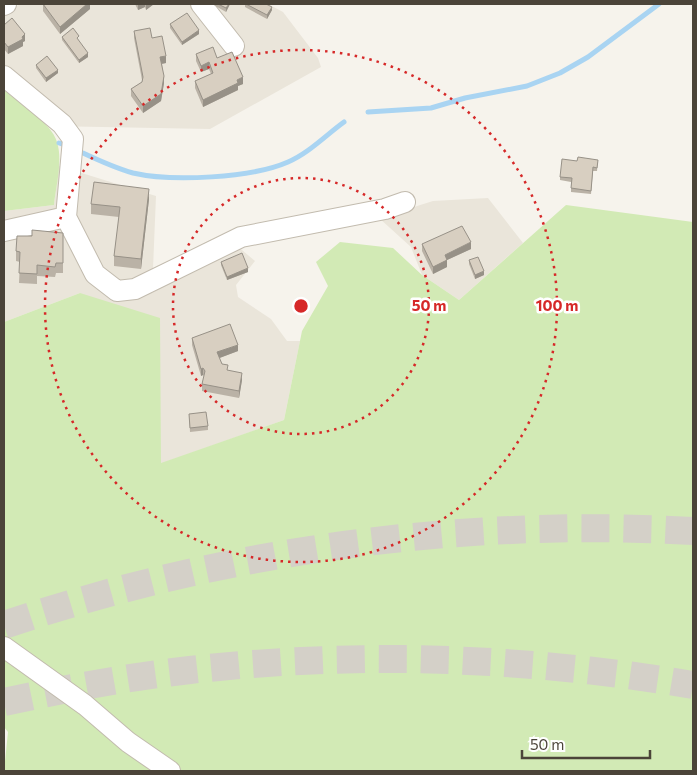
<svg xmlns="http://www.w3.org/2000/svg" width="697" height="775" viewBox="0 0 697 775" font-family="Commissioner,sans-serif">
<rect width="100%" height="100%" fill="#f6f3ec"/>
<path fill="#eae5da" d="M21,4H268L283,12L318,58L321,67L210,129L48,126L4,90V11Z
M59,166L156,196L152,293L236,245L255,261L236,285L238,297L271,319L287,341H300L284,420L160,464L80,293L4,322V211L54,205Z
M488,198L523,243L459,300L422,275L411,247L379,218L433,201Z"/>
<path fill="#d2eab5" d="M4,90C18,102 52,123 57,142C63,161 56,185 54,205L4,211Z
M566,205L693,222V771H4L8,732L4,727V322L80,293L160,318L161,463L284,420L302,331L328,286L316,262L340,242L393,248L422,275L459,300Z"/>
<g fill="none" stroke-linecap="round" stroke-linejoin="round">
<path stroke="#a9d4f2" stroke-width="5" d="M368,112L431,108L465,98L527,86L560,73L588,57L659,4
M59,143L62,144
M83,153C100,161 115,168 133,173C172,182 252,178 288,162C309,153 326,135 344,122"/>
<path stroke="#d4d0c8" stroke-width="28" stroke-dasharray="28 14" stroke-linecap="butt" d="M4,625C225,550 460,518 693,531
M4,702C65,689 127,677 190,670C357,651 527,657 693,685"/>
<g stroke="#c2bbae" stroke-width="22">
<path id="minor" d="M201,4L234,46
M4,5L6,4
M4,76L62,124L73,139L66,217L95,274L117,291L135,289L241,237L385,209L405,202
M4,231L66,217
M4,647L85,705L128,742L170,771"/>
</g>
<use href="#minor" stroke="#fff" stroke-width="20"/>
</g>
<path fill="#bab2a6" d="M43,4H90V9L60,34L43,11Z
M135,4H154L146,10L145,7L138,10Z
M212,4H230L226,12Z
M245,4H266L272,10L267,19L245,7Z
M170,24L199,34L182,45L170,28Z
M4,25L25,41L23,42V46L8,54L4,49Z
M134,31L152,38L166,63L162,64L164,83L161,101L143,113L131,96V89L142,82V80L134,38Z
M62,37L79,40H78L88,57L79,63L62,40Z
M196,54L217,58L243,84L238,86V90L203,107L195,88V81L211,74L209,69L201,72L196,61Z
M36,65L58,73L46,82L36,68Z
M598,160L597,171H593L591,194L571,192V182L560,180V177L577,161Z
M149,199L141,269L114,266V256L119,217L91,214V204Z
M63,233V273H56L55,277L37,276V284L19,283L20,262L16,261V251Z
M422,244L471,249L447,260V267L433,274L422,251Z
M469,260L484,275L475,279L469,264Z
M221,262L248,272L227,280L221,265Z
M192,338L238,351L219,358L222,364L228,371L242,380L239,398L202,391V384L204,376L203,375L201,376L192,345Z
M189,414L208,426V430L190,432Z"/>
<path fill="#979187" d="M87,4H90V9L60,34V27Z
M138,4H145V7L138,10Z
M146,4H154L146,10Z
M229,4H230L226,12V8Z
M272,7V10L267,19V15Z
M199,30V34L182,45V42Z
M25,34V41L23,42V46L8,54V47Z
M88,53V57L79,63V60Z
M166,56V63L160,64V57Z
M209,62V69L201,72V66Z
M58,70V73L46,82V78Z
M164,76V83L161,101L143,113V106Z
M243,77V84L238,86V90L203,107V100L237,80Z
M149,189V199L141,269V259Z
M471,242V249L447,260V267L433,274V267L445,255Z
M248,268V272L227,280V277Z
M484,271V275L475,279V275Z
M238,345V351L217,359V352Z
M203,368V375L201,376V369Z
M242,373V380L239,398V391Z"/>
<path fill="#d8cfc1" stroke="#979187" d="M43,4H87L60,27Z
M218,4H229L226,8Z
M246,4H266L272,7L267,15Z
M187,13L199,30L182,42L170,24Z
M12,18L25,34L22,37L23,39L8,47L4,42V25Z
M73,28L79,36L77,38L88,53L79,60L62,37Z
M150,28L152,38L162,36L166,56L160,57L164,76L161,94L143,106L131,89L142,82L143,77L134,31Z
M213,47L217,58L232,52L243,77L237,80L238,83L203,100L195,81L213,73L209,62L201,66L196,54Z
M47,56L58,70L46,78L36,65Z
M578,157L598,160L597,168L593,167L591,191L571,188L572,178L560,177L562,159L577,161Z
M94,182L149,189L141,259L114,256L120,207L91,204Z
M462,226L471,242L445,255L447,260L433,267L422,244Z
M32,230L63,233V263H56L55,267L37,265V274L19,273L20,252L16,251L17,236H32Z
M242,253L248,268L227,277L221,262Z
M478,257L484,271L475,275L469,260Z
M230,324L238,345L217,352L222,364L228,365L227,370L242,373L239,391L202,384L205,371L203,368L201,369L192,338Z
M206,412L208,426L190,428L189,414Z"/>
<g fill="none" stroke="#d62828" stroke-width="2.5" stroke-dasharray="2.5 5">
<circle cx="301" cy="306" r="128"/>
<circle cx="301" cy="306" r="256"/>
</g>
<circle cx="301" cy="306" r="8" fill="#d62828" stroke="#fff" stroke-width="2.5"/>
<g font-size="15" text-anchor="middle" font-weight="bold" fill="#d62828" stroke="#fff" stroke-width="5" stroke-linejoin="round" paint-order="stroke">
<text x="429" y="311">50 m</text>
<text x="557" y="311">100 m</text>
</g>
<rect width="697" height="775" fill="none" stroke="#4b4439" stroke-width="10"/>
<path d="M522 750v8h128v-8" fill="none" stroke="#4b4439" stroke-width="2.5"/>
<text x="530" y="750" font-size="15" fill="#4b4439" stroke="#ffffff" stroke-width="4" paint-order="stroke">50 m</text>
</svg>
